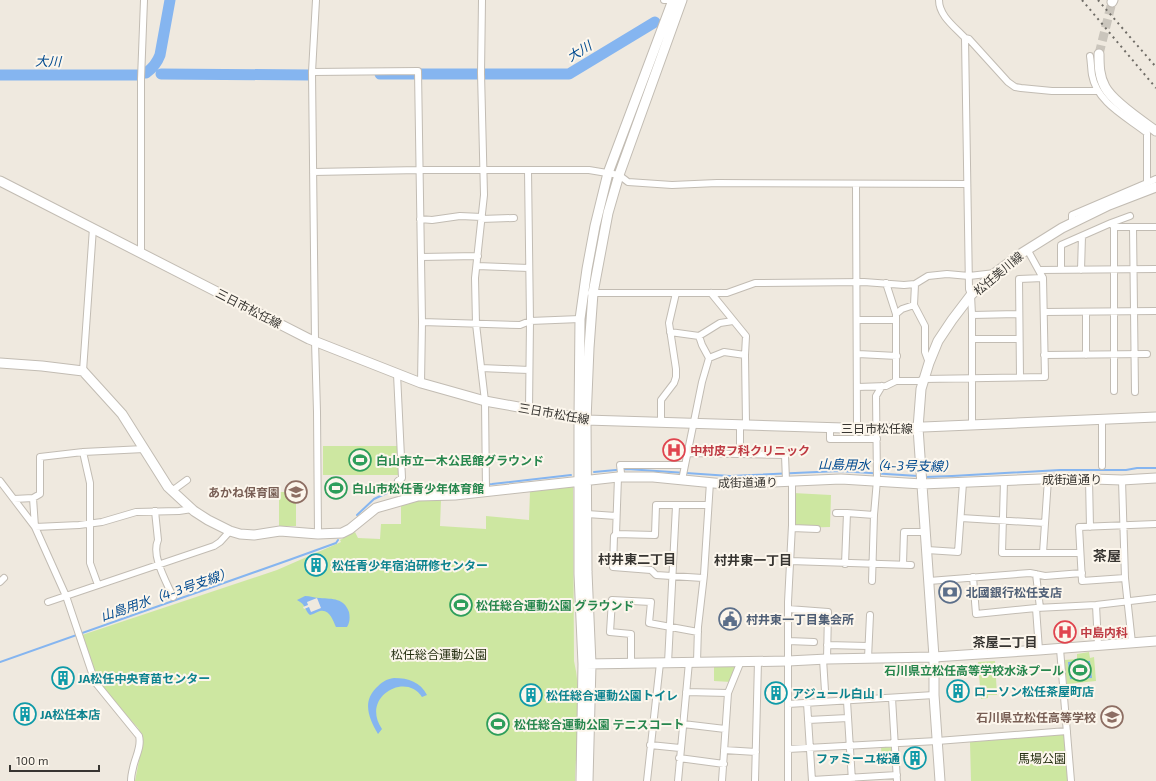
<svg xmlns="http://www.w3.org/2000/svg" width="1156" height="781" viewBox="0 0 1156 781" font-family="'Exo 2','Noto Sans JP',sans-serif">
<rect width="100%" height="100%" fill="#efe9df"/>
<path fill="#cde7a1" d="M323,446H398V475H323Z
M573,487L574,661C583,699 576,742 575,781H135L143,740L138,728L101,687L96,680L82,635L277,570L341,542L340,540L355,532L358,538L380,539L381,524H401V504L425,499L441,500L440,526L486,529V516L529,520L530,491L551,488Z
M279,492H296V526H279Z
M793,493L831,495L830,527L793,528Z
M1089,652L1090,658L1094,657L1096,681L1067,684L1064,660L1077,659V654Z
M995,661L997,695H988V698L981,699L978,662Z
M714,666H737L731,682L714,681Z
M1064,734L1068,781H971L970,742Z
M893,746L894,762L882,763L881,747Z"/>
<path fill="#85b5f0" d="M305,596C310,596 315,598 320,598C333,599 344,598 349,612C350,617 350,622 347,627H336C333,621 330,609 320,611C316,612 315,614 310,615C304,610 307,605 297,600Z
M1090,661L1092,678L1070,679L1068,662Z
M394,678C409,678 420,682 427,695L422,697C406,671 360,697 382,729L378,734C369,719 362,702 376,688C382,682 386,679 394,678Z"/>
<path fill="#efe9df" d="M317,598L321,608L311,612L309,607L304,609L303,607L308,605L307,602Z"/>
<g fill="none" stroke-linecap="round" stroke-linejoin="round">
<path stroke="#85b5f0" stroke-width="2" d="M594,472L627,469L730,476L839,471L918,476
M925,477L952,476L1060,470H1126L1137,468H1156
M357,515L374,499L389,492L492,484L571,475
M0,662L289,560L336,543L338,540"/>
<path stroke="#85b5f0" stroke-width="11" d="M146,73C153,68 157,63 160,55L170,0
M161,74L310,75
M380,74H416
M420,74H477
M485,74H569L655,22
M0,75H137"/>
<path stroke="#cac5bc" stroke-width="9" stroke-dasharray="9 4.5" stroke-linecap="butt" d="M1099,54L1112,2"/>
<g stroke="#c2bcb3" stroke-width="8">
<path id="street" d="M316,0L312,72L315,341L317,412L318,534
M482,0L481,73L484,195L475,278L476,324L485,401L486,491
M664,0H676
M939,0C939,16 955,27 965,38L969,39L1008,82L1015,87L1021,88L1052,91H1098
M965,38L969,289L971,295L972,315V426
M312,72L418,71L422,322L421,383
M528,170L530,321L529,409
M313,172L420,170H589L619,175L628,182L672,185L717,183L967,184
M1147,183L1156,179
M856,185L857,428
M420,219L432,220L460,216L482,217
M481,219L514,218
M1072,223V215L1147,183V133C1127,117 1097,103 1092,75C1091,69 1091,62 1090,56
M1111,223L1130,216
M1114,227H1156
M1133,227L1135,392
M141,253V79L144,0
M421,257L478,256
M477,266L529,268
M1039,270L1156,269
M1061,270V245L1111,223L1114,227V391
M1081,270L1082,236
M886,283L896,314
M915,284L914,305L925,326V352L929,363
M591,293H727L755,283L864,282L904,285L915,284L928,276L947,274L969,276L995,273
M711,293L746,336L745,355L746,424
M1044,312L1156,311
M1086,312V355
M972,315L1019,314
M858,320H896
M422,322L520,325L530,321L580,319
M670,332L699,336L720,323L733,321
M972,339H1019
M858,354L897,356
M1044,355L1147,354
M709,358L724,352L745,355
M481,368L529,370
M83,371L93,228
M397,374L402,478L398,481
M1020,377L1019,279L1043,278
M896,381V314L902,309L914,305
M858,387L886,386L896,381H919L924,379L1045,377L1043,278L1027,249
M661,422V400L674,383L676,377V369L669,323L676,293
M830,427V439H877
M83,452L40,457V494L33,498L35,527L79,525L102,522L136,512L179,511L192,509
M687,453L740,454V424
M740,454L785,455L786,481
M685,465H620L621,473L618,477L616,534L614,536L613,567L651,570L656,575L703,578
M1102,466V420
M1089,479L1090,527
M682,480L702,382L709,358L702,345L699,336
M1122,480L1125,578L1132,643
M0,481L35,527L66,596L95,682L139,736C142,747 135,757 133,768C132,772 131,777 131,781
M1004,481L1002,553H1080
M172,491L187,480
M14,499L33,498
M155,511L158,540C151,556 166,581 173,597
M836,513H847
M587,514L616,516
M961,518L1045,523
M792,528L817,529
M616,534L655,535L656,505H708
M927,550L958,552L963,483
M1043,553L1048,479
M790,561L911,565
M845,564L847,513L874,515
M903,564L904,532H926
M1036,574L1040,608
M973,577L976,614L1036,608L1096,605L1156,598
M1125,578L1082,581L1079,527L1156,524
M872,581L874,515L877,480L876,396L882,386
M929,581L1030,573L1045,576L1082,573
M0,582L4,578
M98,585L90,563V483L83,452L144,449
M48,602L214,546L220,542L230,531
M1096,605L1098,645
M1036,608L1039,650
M788,609L828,612L827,659
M788,641L814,642
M827,645L868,646
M1060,649L1071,781
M868,658L870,615
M823,659L825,691
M697,662L698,627L704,575L710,482
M631,663V634L610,632L612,600L651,602L649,623L698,632
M668,663L676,506
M686,692L728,693
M892,698L897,781
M847,701L852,781
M807,703L812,781
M788,704L934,695
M808,720L848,718
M683,724L725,729
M650,745L680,748
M788,749L937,741L1067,731
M724,750L756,752
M679,758L724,764
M812,780L897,775
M647,781L660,663
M678,781L689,662
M722,781L728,693L741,661
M755,781L758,661
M788,781V602L792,525V480"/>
</g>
<g stroke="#c2bcb3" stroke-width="11">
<path id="secondary" d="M1112,2L1113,0
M1099,54C1099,65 1099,76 1105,87C1113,102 1142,121 1156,131
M0,181L309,339L421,383L446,390L485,401L579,418L586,420L876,429L1156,417
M0,363L42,366L83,371L122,414L168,487L194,511L208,520L230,531L240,534L254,535L280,531L318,534L342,533L350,529L376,508L418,496L455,495L618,477H653L724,484L841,479L922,484L1064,478L1122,480L1156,478
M586,664L788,661L827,659L934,657L1039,650L1156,641
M581,781L583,664L579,574V418L580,319L587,269L595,226L608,173L673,0
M588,781L591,664L587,572L586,420L589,348L593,293L608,213L619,175L682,0
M940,781L934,695V657L918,428L921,389L929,363L938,341L952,320L971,295L995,273L1022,253L1062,228L1109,205L1156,187"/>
</g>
<use href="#street" stroke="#fff" stroke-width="6"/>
<use href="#secondary" stroke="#fff" stroke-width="9"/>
<path stroke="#6f6c66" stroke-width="2" stroke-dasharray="2 4" stroke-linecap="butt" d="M1082,0L1156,88
M1098,0L1156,67"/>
</g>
<defs>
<g id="hospital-ring" transform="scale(1.15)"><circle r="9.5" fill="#fcf6ec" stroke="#e0444e" stroke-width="1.5"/><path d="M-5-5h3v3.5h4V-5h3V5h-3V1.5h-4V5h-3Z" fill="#e0444e"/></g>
<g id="stadium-ring" transform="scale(1.15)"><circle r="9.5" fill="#fcf6ec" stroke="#2e9e5b" stroke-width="1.5"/><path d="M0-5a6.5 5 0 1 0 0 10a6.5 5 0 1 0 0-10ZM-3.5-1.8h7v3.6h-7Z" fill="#2e9e5b"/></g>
<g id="school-ring" transform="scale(1.15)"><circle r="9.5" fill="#fcf6ec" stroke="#8d6e63" stroke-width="1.5"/><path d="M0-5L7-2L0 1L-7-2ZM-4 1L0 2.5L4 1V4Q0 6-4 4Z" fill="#8d6e63"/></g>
<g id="building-ring" transform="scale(1.15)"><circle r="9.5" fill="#fcf6ec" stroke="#0f9aa8" stroke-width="1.5"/><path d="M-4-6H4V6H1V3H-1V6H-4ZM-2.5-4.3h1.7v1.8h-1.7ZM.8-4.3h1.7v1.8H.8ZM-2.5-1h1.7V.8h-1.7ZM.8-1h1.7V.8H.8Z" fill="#0f9aa8"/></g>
<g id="bank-ring" transform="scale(1.15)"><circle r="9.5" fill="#fcf6ec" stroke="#5c6f8a" stroke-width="1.5"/><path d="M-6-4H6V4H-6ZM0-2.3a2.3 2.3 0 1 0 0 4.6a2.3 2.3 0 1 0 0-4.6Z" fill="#5c6f8a"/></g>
<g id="civic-ring" transform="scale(1.15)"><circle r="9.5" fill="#fcf6ec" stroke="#5c6f8a" stroke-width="1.5"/><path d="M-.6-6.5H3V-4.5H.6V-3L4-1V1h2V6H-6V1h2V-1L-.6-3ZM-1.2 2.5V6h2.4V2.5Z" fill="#5c6f8a"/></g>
</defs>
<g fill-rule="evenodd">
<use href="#hospital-ring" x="674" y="450"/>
<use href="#stadium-ring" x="360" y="460"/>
<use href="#stadium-ring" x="336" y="488"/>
<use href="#school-ring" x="296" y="492"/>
<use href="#building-ring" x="316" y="565"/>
<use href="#bank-ring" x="950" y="592"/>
<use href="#stadium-ring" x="461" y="605"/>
<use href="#civic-ring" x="730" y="619"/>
<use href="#hospital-ring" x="1065" y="632"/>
<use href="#stadium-ring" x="1080" y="670"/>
<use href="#building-ring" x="63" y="678"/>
<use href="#building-ring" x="958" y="691"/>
<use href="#building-ring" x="776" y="693"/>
<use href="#building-ring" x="531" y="695"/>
<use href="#building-ring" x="25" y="714"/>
<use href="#school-ring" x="1112" y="717"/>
<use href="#stadium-ring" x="498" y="724"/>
<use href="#building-ring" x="915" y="758"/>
</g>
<g text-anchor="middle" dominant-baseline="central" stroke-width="4" stroke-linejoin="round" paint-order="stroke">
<g font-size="12" fill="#373531" stroke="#fcf6ec">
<text transform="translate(998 273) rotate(-40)">松任美川線</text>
<text transform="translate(249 308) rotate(27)">三日市松任線</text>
<text transform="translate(554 413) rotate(10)">三日市松任線</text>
<text x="877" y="428">三日市松任線</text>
<text x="1072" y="479">成街道通り</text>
<text transform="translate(748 482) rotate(-1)">成街道通り</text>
</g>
<g font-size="12" font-weight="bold" fill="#be3a42" stroke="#fcf6ec" text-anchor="start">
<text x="690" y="450">中村皮フ科クリニック</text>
<text x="1080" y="632">中島内科</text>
</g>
<g font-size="12" font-weight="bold" fill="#27864d" stroke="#fcf6ec" text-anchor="start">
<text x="376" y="460">白山市立一木公民館グラウンド</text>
<text x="352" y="488">白山市松任青少年体育館</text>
<text x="476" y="605">松任総合運動公園 グラウンド</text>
<text x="1064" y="670" text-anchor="end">石川県立松任高等学校水泳プール</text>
<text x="514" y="724">松任総合運動公園 テニスコート</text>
</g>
<g font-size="12" font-weight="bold" fill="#785e54" stroke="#fcf6ec" text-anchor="end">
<text x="280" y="492">あかね保育園</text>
<text x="1096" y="717">石川県立松任高等学校</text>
</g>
<g font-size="12" font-weight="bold" fill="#0d838f" stroke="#fcf6ec" text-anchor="start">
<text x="332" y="565">松任青少年宿泊研修センター</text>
<text x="78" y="678">JA松任中央育苗センター</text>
<text x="974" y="691">ローソン松任茶屋町店</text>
<text x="792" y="693">アジュール白山Ⅰ</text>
<text x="546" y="695">松任総合運動公園トイレ</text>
<text x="40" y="714">JA松任本店</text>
<text x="900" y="758" text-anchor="end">ファミーユ桜通</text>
</g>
<g font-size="12" font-weight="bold" fill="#4e5e75" stroke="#fcf6ec" text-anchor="start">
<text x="966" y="592">北國銀行松任支店</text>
<text x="746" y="619">村井東一丁目集会所</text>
</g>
<g font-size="12" fill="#252f11" stroke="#fcf6ec">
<text x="439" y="654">松任総合運動公園</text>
<text x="1042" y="758">馬場公園</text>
</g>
<g font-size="13" font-style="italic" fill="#014a8f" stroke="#fcf6ec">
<text transform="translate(579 51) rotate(-31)">大川</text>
<text transform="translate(48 61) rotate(1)">大川</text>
<text transform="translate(887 465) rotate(1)">山島用水（4-3号支線）</text>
<text transform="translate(166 594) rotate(-19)">山島用水（4-3号支線）</text>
</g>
<g font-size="13" font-weight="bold" fill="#373531" stroke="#fcf6ec">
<text x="637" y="559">村井東二丁目</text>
<text x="753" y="560">村井東一丁目</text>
<text x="1005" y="642">茶屋二丁目</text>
</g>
<g font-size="14" font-weight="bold" fill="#373531" stroke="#fcf6ec">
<text x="1107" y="555">茶屋</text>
</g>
</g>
<path d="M10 765v6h89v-6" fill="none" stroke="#373531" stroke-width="2"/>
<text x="16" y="765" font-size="12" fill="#373531" stroke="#fcf6ec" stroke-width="3" paint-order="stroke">100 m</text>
</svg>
